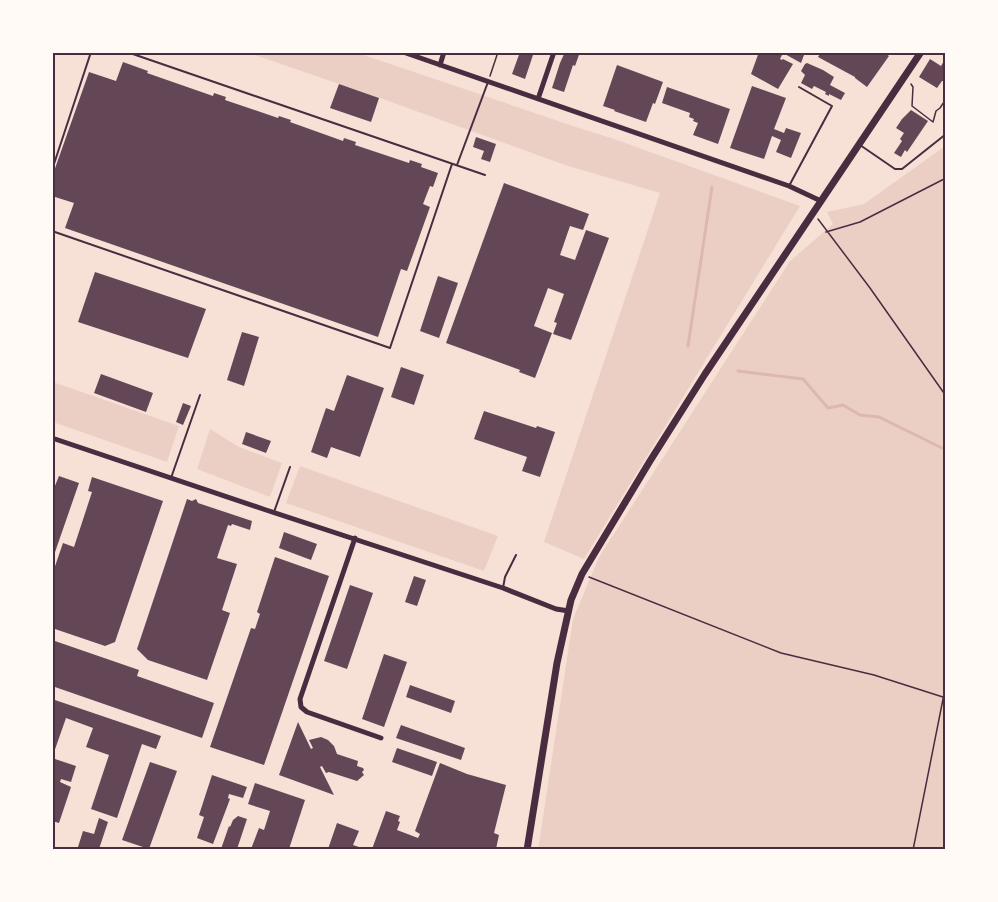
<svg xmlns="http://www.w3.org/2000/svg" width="998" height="902" viewBox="0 0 998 902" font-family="'PT Sans Narrow',sans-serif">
<rect width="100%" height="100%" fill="#f7e1d7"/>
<path fill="#ebcfc5" d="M249,53H358L576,127L617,140L800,206L584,559L544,542L660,193L565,165L380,98Z
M945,146V849L538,850L573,619L599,557L790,261L833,224L827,212L864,204Z
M53,382L179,426L167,462L53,422Z
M210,429L239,447L282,463L270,497L197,469Z
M300,466L498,536L484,571L286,503Z"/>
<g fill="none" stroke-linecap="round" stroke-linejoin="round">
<path stroke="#dcb8b0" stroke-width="3" d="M688,346L712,187
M738,371L803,379L828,408L843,405L860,415L879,417L946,450"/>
</g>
<path fill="#644757" d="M520,52H535L534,55H533L525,79L512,74Z
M565,52H580L575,66L573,65L564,92L552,88L560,63Z
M759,52H799L804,55L801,63L783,53L780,59L782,60L783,59L793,64L778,89L751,74Z
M821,52H883L889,56L867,87L855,78V77L818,57Z
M930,59L941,66L945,59V81H942L937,88L919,77Z
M123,62L148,71L147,73L213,96L214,93L226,97L225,100L278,118L279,116L291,120L290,122L343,141L344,138L356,142L355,145L409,163L410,160L422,164L421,167L438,173L433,187L430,186L423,204L430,207L407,271L401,269L378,337L65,228L74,203L52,196V177L89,72L116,81Z
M807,63L823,70L834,77L830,85L845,93L841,100L829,94V96L825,94L826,92L814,86L812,89L801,83L805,75L801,71L805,64Z
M617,65L663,82L655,104L653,103L646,122L614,111L615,110L603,106Z
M339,84L379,98L371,122L330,108Z
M752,86L786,98L774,129L784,133L786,128L801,133L791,158L776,152L781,140L772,136L764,159L730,148Z
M667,87L730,109L718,144L693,135L698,123L693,121L694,119L689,117L690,113L662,103Z
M911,110L928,121L907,152L905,150L901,157L894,153L902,141L900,139L904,133L896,128L902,119Z
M476,137L496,144L490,162L481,159L484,151L473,147Z
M504,183L589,214L583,230L570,226L560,255L575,260L586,230L609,238L571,340L553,334L557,323L554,322L564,294L548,288L534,326L552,333L535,378L519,372L520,370L446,343Z
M95,272L206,309L188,358L78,322Z
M438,276L458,283L439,338L420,331Z
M242,332L259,337L244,386L227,380Z
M401,367L424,375L414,405L391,397Z
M101,374L153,393L146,412L94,393Z
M347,375L384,388L360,457L331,447L327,458L311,452L326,408L334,411Z
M183,403L191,406L183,425L176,422Z
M484,411L536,428L537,426L555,432L540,477L522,471L527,457L474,439Z
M246,432L271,441L266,453L242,444Z
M59,476L79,483L53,558L52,493Z
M92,477L163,501L115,642L105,646L52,628V610L54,604H52V575L63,543L74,547L92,492L88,491Z
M187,499L192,501L196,499L198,503L252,521L250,530L232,524L231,526L228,525L217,558L237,564L222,610L230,613L207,680L148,660L137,649Z
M284,532L317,544L311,560L279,548Z
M275,557L329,576L264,765L210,747L251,628L255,629L260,614L257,612Z
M414,576L426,580L417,606L405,602Z
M350,585L373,593L347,669L324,661Z
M52,640L139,670L137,676L214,703L202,738L52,686Z
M384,654L407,662L384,727L362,719Z
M410,685L455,701L451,713L406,697Z
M52,699L161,736L156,749L142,744L117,818L91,809L109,755L86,747L93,728L66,718L52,758Z
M298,722L311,749L313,748L309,740L321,737L328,740L334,746L337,754L358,761L357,766L363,768L364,770L362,772L364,775L357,781L329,772L326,773L322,766L320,767L334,795L279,775Z
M401,725L465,748L461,760L396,738Z
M397,748L437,762L432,776L392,762Z
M52,758L76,766L71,782L61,779L60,782L71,787L59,823L52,821Z
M150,762L177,771L149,849L122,840Z
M440,763L467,774L506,785L494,833L499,835L496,849H372L386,811L400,816L398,821L400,822L397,830L418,838L420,834L415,831Z
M212,775L247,787L243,798L229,794L228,798L230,799L213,844L197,838L204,817L199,815Z
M255,783L305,800L289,849H251L259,828L264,830L270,811L248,804Z
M238,816L247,819L237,849H221L229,826L230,827L233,820Z
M99,818L108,822L99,849H86L78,847L83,831L94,834Z
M337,823L359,831L353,845L365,849H328Z"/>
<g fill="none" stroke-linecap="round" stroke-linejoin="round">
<path stroke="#4a2c40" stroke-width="1.5" d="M490,76L498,52
M911,84L913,87L912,106L933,122L936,111L940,108L946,99
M945,98L944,95L946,94
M818,219L870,288L946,396
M826,232L860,222L946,178
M589,577L781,653L874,675L946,698
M913,850L946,684"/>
<path stroke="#4a2c40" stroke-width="2" d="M127,52L485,175
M860,145L895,169H902L946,134
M457,165L488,82
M52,170L91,52
M789,186L832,106L799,87
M52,231L390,348L452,164
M171,478L200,395
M274,512L290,467
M503,588L505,577L516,555"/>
<path stroke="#4a2c40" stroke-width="5" d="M403,52L789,186L821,201
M440,65L444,52
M538,99L554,52
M52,438L266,510L503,588L556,609L569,611
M355,538L300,699L301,707L307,712L381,738"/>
<path stroke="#4a2c40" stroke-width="7" d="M527,850L557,663L571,600L582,574L650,461L705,374L921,52"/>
</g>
<rect width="998" height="902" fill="none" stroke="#fffaf5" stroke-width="108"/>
<rect x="54" y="54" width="890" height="794" fill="none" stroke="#4a2c40" stroke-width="2"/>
</svg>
